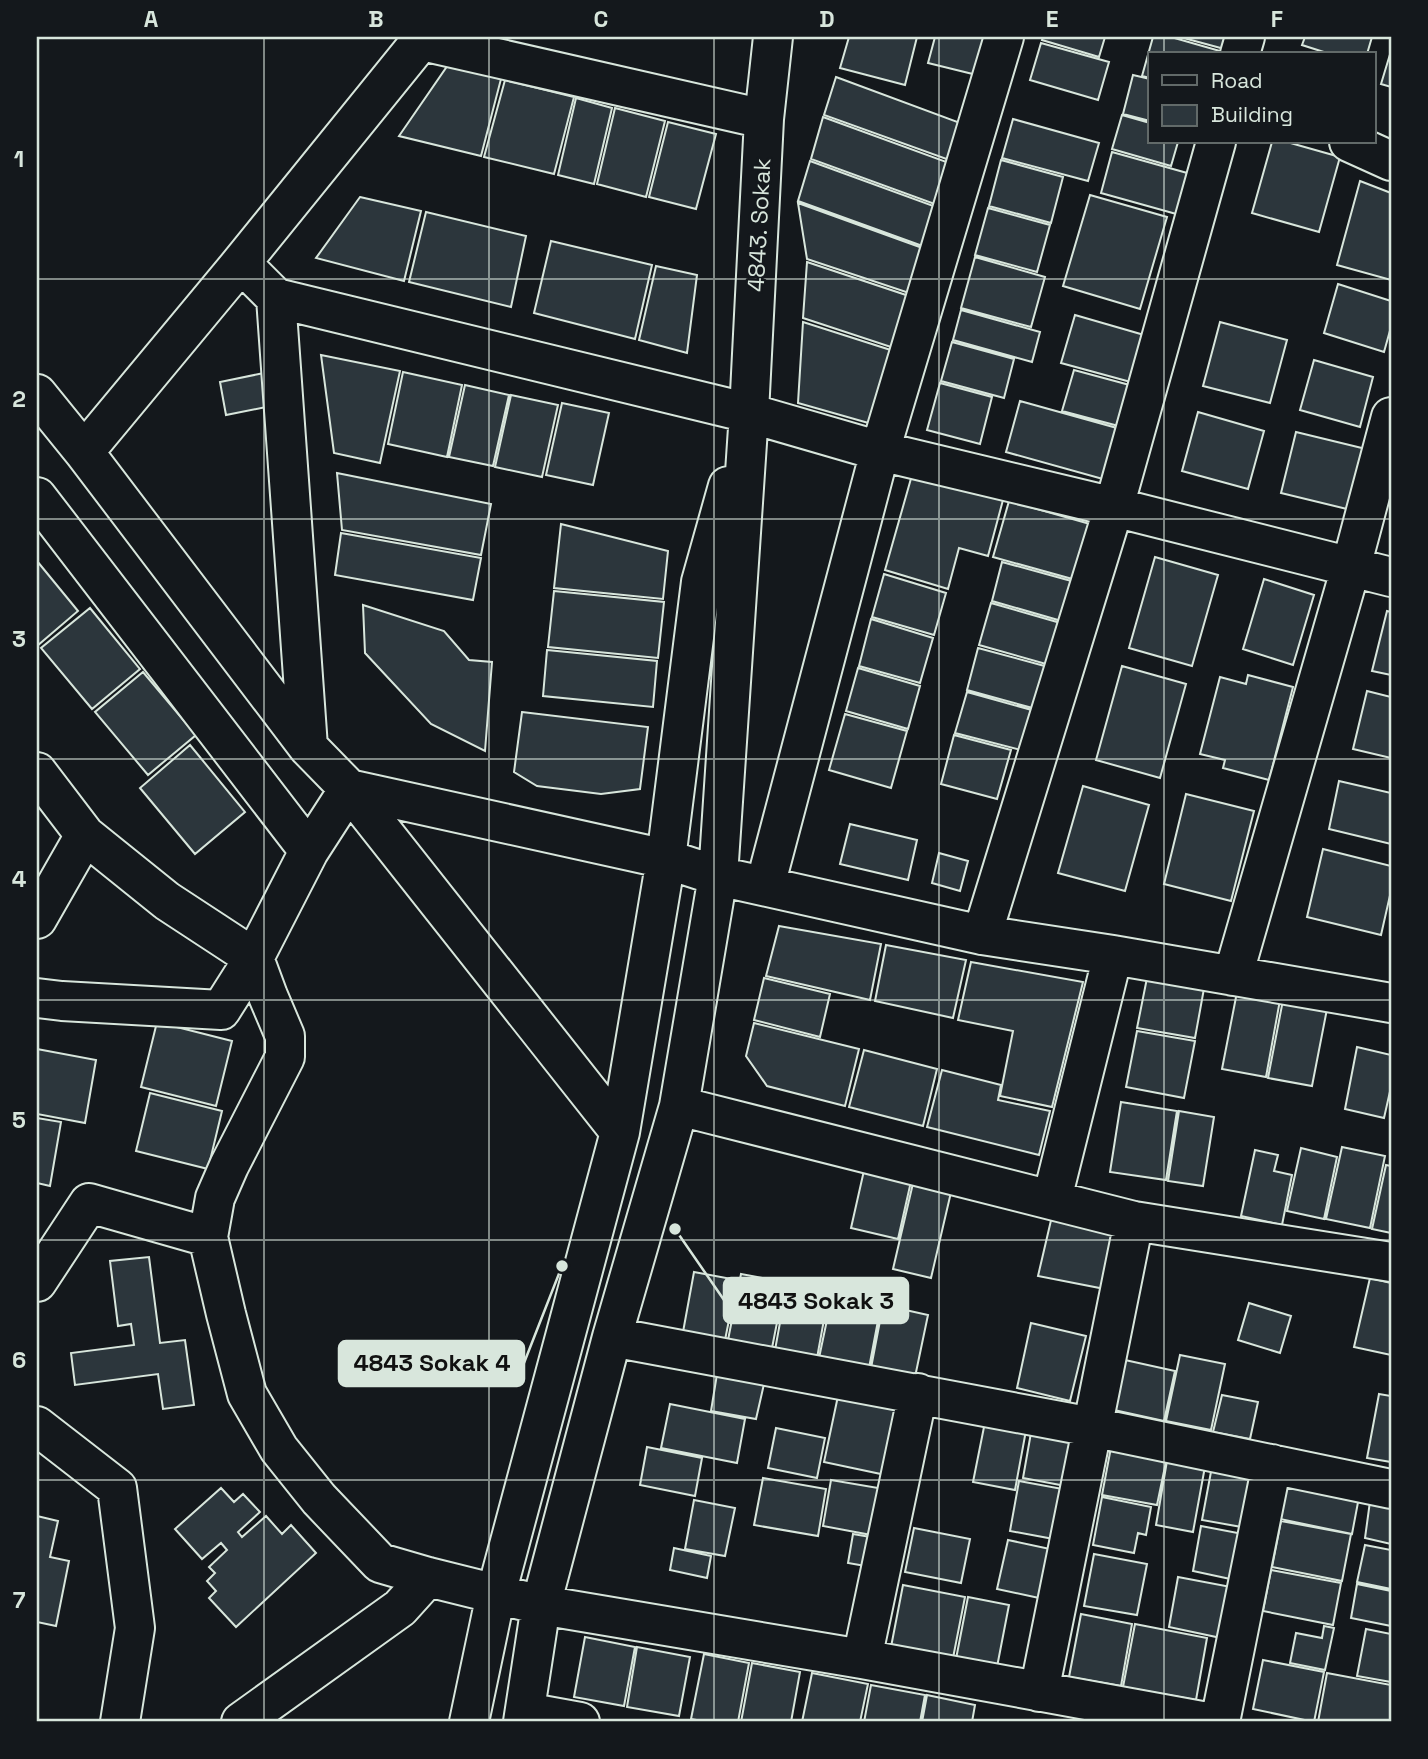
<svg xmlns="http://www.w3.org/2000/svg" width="1428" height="1759" viewBox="0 0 1428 1759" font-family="'Space Grotesk',sans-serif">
<rect width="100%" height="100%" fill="#14181c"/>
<path fill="#2c363c" stroke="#d8e6dc" stroke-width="2" d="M849,37H917L905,85L840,68Z
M935,37H1000L989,78L928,63Z
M1043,37H1105L1099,57L1042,40Z
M1153,37H1171L1227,53V54H1150V78L1142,76Z
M1180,37H1232L1228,50Z
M1305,37H1372L1367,54H1330L1302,45Z
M1041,43L1109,62L1098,100L1030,80Z
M1391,51V87L1381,84Z
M448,65L501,79L481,156L399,136Z
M1133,75L1150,79V121L1123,114Z
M836,77L963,124L952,161L824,115Z
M505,80L574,97L554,174L484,157Z
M576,98L612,108L594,184L558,175Z
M615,108L665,121L646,197L597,184Z
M1122,115L1150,123V142H1178L1171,166L1112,149Z
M823,117L952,164L940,206L811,159Z
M1013,119L1099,143L1088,181L1002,158Z
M668,122L716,134L696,209L649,197Z
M1272,142H1287L1340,157L1319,232L1252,213Z
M1112,152L1198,176L1187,217L1101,193Z
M1001,160L1063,177L1051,223L989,206Z
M810,161L939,208L928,248L798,201Z
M1360,181L1391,193V280L1337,265Z
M1090,195L1167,217L1140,309L1063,286Z
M360,197L421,211L404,281L316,258Z
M798,203L928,250L915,295L807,259Z
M988,208L1050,225L1037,272L975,255Z
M426,212L526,236L511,307L409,282Z
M551,241L652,265L635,339L534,313Z
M975,257L1045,277L1031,327L961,308Z
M807,262L915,298L900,350L803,318Z
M656,266L697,275L687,353L639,340Z
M1338,284L1391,301V327L1384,352L1324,333Z
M961,310L1040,332L1032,362L953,340Z
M1075,315L1151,337L1138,384L1061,363Z
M803,322L900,353L879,426L798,403Z
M1220,322L1287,340L1270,403L1203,386Z
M952,342L1014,359L1004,398L941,381Z
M321,355L400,371L380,463L334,453Z
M1314,360L1373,377L1360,427L1300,410Z
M1074,370L1137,387L1126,428L1062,411Z
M403,372L462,385L447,457L388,444Z
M264,373L271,406L226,415L220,382Z
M940,383L992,397L980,444L927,430Z
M465,385L509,395L493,466L449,457Z
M511,395L558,405L542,477L495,467Z
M1020,401L1124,430L1110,481L1006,452Z
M562,403L609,413L593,485L546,475Z
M1198,412L1264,431L1248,489L1182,471Z
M1296,432L1366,449L1351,510L1281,493Z
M337,473L491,504L481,555L342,530Z
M912,475L1003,500L988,556L959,548L948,589L885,570Z
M1009,501L1090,524L1076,580L993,557Z
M561,524L668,551L663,599L554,588Z
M341,533L481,558L473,600L335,575Z
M1155,557L1218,575L1192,666L1129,648Z
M37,561L78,611L37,646Z
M1002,562L1075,582L1065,622L992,601Z
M884,574L946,593L934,635L872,617Z
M1264,579L1314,595L1293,665L1243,649Z
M554,591L664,602L658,658L548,647Z
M991,603L1064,624L1053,666L979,645Z
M363,605L444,631L469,660L492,662L485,751L431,724L365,653Z
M90,608L140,669L92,709L41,648Z
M1387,611L1391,612V675L1372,671Z
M871,619L933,638L920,683L859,666Z
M978,648L1052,668L1040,710L967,690Z
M547,650L657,661L653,707L543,696Z
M1122,666L1186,684L1160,778L1096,760Z
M858,668L920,686L908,729L846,711Z
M143,672L196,735L148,775L95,712Z
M1248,675L1293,687L1269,780L1223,768L1225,760L1200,754L1220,677L1246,684Z
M1367,691L1391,697V758L1353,749Z
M967,692L1039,712L1029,752L955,733Z
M522,712L648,727L640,789L601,794L537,786L514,772Z
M845,714L907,731L891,788L829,770Z
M954,735L1011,750L997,799L941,784Z
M190,745L245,812L195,854L140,788Z
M1339,781L1391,793V844L1329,829Z
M1083,786L1149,805L1125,891L1058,873Z
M1186,794L1254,811L1231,901L1164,884Z
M850,824L917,840L908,880L840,864Z
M1323,849L1391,866V891L1381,935L1307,917Z
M939,853L968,861L960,891L932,883Z
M779,926L881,944L870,1000L766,976Z
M886,945L966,960L953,1018L875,1001Z
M971,962L1083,982L1052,1107L1000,1096L1013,1031L958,1020Z
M1148,973L1205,983L1195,1038L1137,1028Z
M764,978L830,994L820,1037L754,1020Z
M1237,992L1280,1000L1266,1077L1222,1069Z
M1283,1000L1327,1009L1312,1086L1268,1078Z
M157,1022L232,1041L216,1106L141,1087Z
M754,1023L859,1049L845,1106L767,1086L746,1056Z
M1137,1031L1195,1041L1184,1098L1126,1087Z
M1357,1047L1391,1055V1087L1384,1118L1345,1109Z
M37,1049L96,1060L85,1123L37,1114Z
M864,1050L937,1069L923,1126L849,1107Z
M942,1070L1001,1085L998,1100L1050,1111L1039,1155L927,1127Z
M150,1093L222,1111L208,1169L136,1151Z
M1121,1102L1177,1111L1166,1180L1110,1172Z
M1179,1111L1214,1117L1203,1186L1168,1181Z
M37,1118L61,1122L50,1186L37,1183Z
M1342,1147L1385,1156L1370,1228L1326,1219Z
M1301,1148L1337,1157L1324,1219L1287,1211Z
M1255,1150L1278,1155L1274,1171L1292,1175L1282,1225L1241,1216Z
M1386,1165L1391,1166V1233L1372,1229Z
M865,1166L912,1177L898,1239L851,1228Z
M914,1179L952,1188L931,1278L893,1269Z
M1052,1216L1124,1233L1110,1290L1038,1276Z
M149,1257L160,1343L185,1340L194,1405L163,1409L158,1374L75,1385L71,1353L134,1345L131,1324L118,1326L110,1261Z
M694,1272L737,1280L725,1340L683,1332Z
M741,1274L785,1282L772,1348L728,1340Z
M1370,1278L1391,1283V1355L1354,1347Z
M785,1295L827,1303L817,1358L775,1350Z
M832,1296L881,1305L869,1368L819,1358Z
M1249,1303L1291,1316L1280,1353L1238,1340Z
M883,1305L928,1315L915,1377L871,1368Z
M1031,1323L1086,1336L1070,1401L1017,1388Z
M1180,1355L1225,1364L1211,1430L1166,1421Z
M1125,1360L1175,1371L1164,1421L1114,1410Z
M717,1374L764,1384L756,1419L711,1411Z
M1379,1394L1391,1396V1462L1367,1458Z
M1222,1395L1258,1402L1250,1439L1213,1432Z
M838,1396L908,1410L895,1477L824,1462Z
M670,1404L745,1419L737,1463L661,1448Z
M986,1417L1027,1425L1015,1490L973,1482Z
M1032,1427L1081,1437L1071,1487L1023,1478Z
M776,1428L825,1438L817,1478L768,1468Z
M1112,1442L1168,1452L1157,1505L1102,1495Z
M647,1447L702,1458L695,1496L640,1485Z
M1168,1455L1206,1461L1193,1532L1156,1525Z
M1213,1461L1264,1470L1253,1529L1202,1520Z
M763,1478L826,1489L818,1536L754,1525Z
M831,1480L890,1490L882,1537L823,1526Z
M1019,1481L1068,1490L1059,1540L1010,1531Z
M1288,1482L1359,1497L1352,1534L1280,1519Z
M221,1488L234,1502L243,1494L260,1512L238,1532L242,1537L266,1516L282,1534L291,1525L316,1553L236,1627L209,1598L216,1591L207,1581L215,1573L209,1567L227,1550L221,1543L202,1559L175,1529Z
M1371,1494L1391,1498V1544L1365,1538Z
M1102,1497L1151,1507L1146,1535L1138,1533L1134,1553L1093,1545Z
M694,1500L735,1508L725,1556L685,1549Z
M37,1516L58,1521L50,1557L69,1561L56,1626L37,1622Z
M1281,1521L1351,1534L1342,1581L1272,1567Z
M1201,1526L1243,1534L1235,1580L1193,1571Z
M914,1528L970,1539L961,1583L905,1572Z
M853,1534L882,1539L877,1568L848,1563Z
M1008,1540L1064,1552L1053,1601L997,1589Z
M1365,1545L1391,1550V1589L1357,1582Z
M674,1548L711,1556L707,1578L670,1570Z
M1094,1554L1147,1564L1137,1615L1084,1606Z
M1271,1570L1341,1583L1333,1625L1263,1611Z
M1178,1577L1231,1587L1221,1638L1169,1627Z
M1357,1584L1391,1591V1626L1351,1618Z
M903,1585L965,1597L953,1658L891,1647Z
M968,1597L1009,1605L997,1667L956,1659Z
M1081,1614L1132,1624L1121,1686L1069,1677Z
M1135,1624L1207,1638L1196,1700L1123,1687Z
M1324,1626L1334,1628L1325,1670L1290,1663L1296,1633L1322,1638Z
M1366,1629L1391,1634V1682L1357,1676Z
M585,1637L635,1647L624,1706L574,1697Z
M637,1647L690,1657L679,1716L627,1707Z
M704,1654L749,1663L738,1722H708L691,1719Z
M1263,1660L1324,1672L1314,1722L1253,1709Z
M752,1663L800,1672L791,1722H741Z
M812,1673L868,1684L860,1722H802Z
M1327,1673L1391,1685V1722H1318Z
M871,1685L925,1695L920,1722H864Z
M927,1695L975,1705L972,1722H922Z"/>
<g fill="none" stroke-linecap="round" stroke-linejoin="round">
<g stroke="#d8e6dc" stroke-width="42">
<path id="minor" d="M422,41L764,119
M1240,54L1245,37
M1349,142L1391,161
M241,263L276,298L749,413L880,451L1114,507L1391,577
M276,298L308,747
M37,394L84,452L308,747L349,789L620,1132
M84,452L241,263L424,37
M37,497L309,851
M37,772L85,835L167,901L254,958L268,996L285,1036V1057L229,1166L215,1198L208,1237L226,1314L247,1394L279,1449L319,1499L380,1563L428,1577L541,1605L862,1659L1207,1722
M765,886L880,451L1004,37
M37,919L85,835
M982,935L1114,507L1216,142
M1233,976L1351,567L1391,417
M37,998L62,1001L221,1010L254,958L309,851L349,789L666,859L718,876L982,935L1113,955L1391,1003
M679,1106L1134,1221L1391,1262
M1052,1199L1113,955
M37,1282L89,1203L208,1237
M612,1337L1092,1427L1391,1489
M37,1426L117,1488L135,1628L120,1722
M862,1659L918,1393
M1039,1692L1134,1221
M525,1712L580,1722
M241,1722L400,1608L428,1577
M469,1722L496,1594L620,1132L666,859L701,582L728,486
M523,1722L541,1605L612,1337L679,1106L718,876L749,413L764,119L773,37
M1220,1722L1272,1464"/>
</g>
<use href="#minor" stroke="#14181c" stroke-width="38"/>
</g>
<path fill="none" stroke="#d8e6dc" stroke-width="2" stroke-opacity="0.55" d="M264,37V1722M489,37V1722M714,37V1722M939,37V1722M1164,37V54M1164,142V1722M37,279H1391M37,519H1391M37,759H1391M37,1000H1391M37,1240H1391M37,1480H1391"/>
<g text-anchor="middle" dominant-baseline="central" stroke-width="5" stroke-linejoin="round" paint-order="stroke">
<g font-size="23" fill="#d8e6dc" stroke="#14181c">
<text transform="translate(759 225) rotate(-87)">4843. Sokak</text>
</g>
</g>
<path fill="none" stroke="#d8e6dc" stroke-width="2.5" d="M675 1229L724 1300M562 1266L524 1363"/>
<g fill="#d8e6dc" stroke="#14181c" stroke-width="2.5">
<circle cx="675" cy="1229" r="7"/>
<circle cx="562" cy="1266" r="7"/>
</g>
<g fill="#d8e6dc" stroke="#d8e6dc" stroke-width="2.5">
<rect x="724" y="1278" width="184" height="45" rx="7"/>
<rect x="339" y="1341" width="185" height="45" rx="7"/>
</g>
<g font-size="24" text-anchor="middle" font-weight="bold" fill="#111">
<text x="816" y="1309">4843 Sokak 3</text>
<text x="432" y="1371">4843 Sokak 4</text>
</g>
<rect width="1428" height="1759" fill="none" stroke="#14181c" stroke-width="77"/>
<rect x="1148" y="52" width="228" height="91" fill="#14181c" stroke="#626a69" stroke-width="2"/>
<rect x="1162" y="75" width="35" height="10" fill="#14181c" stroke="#626a69" stroke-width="2"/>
<text x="1211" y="88" font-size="21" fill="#d8e6dc">Road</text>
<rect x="1162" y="105" width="35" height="21" fill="#2c363c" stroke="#626a69" stroke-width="2"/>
<text x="1211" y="122" font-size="21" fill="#d8e6dc">Building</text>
<rect x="38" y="38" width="1352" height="1682" fill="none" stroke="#d8e6dc" stroke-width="2.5"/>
<g font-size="23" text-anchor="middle" font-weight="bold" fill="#d8e6dc">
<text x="151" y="27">A</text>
<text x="376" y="27">B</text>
<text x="601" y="27">C</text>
<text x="827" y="27">D</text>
<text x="1052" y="27">E</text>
<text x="1277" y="27">F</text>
<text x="19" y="167">1</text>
<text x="19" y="407">2</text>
<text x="19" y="647">3</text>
<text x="19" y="887">4</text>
<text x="19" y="1128">5</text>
<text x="19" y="1368">6</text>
<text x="19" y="1608">7</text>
</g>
</svg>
